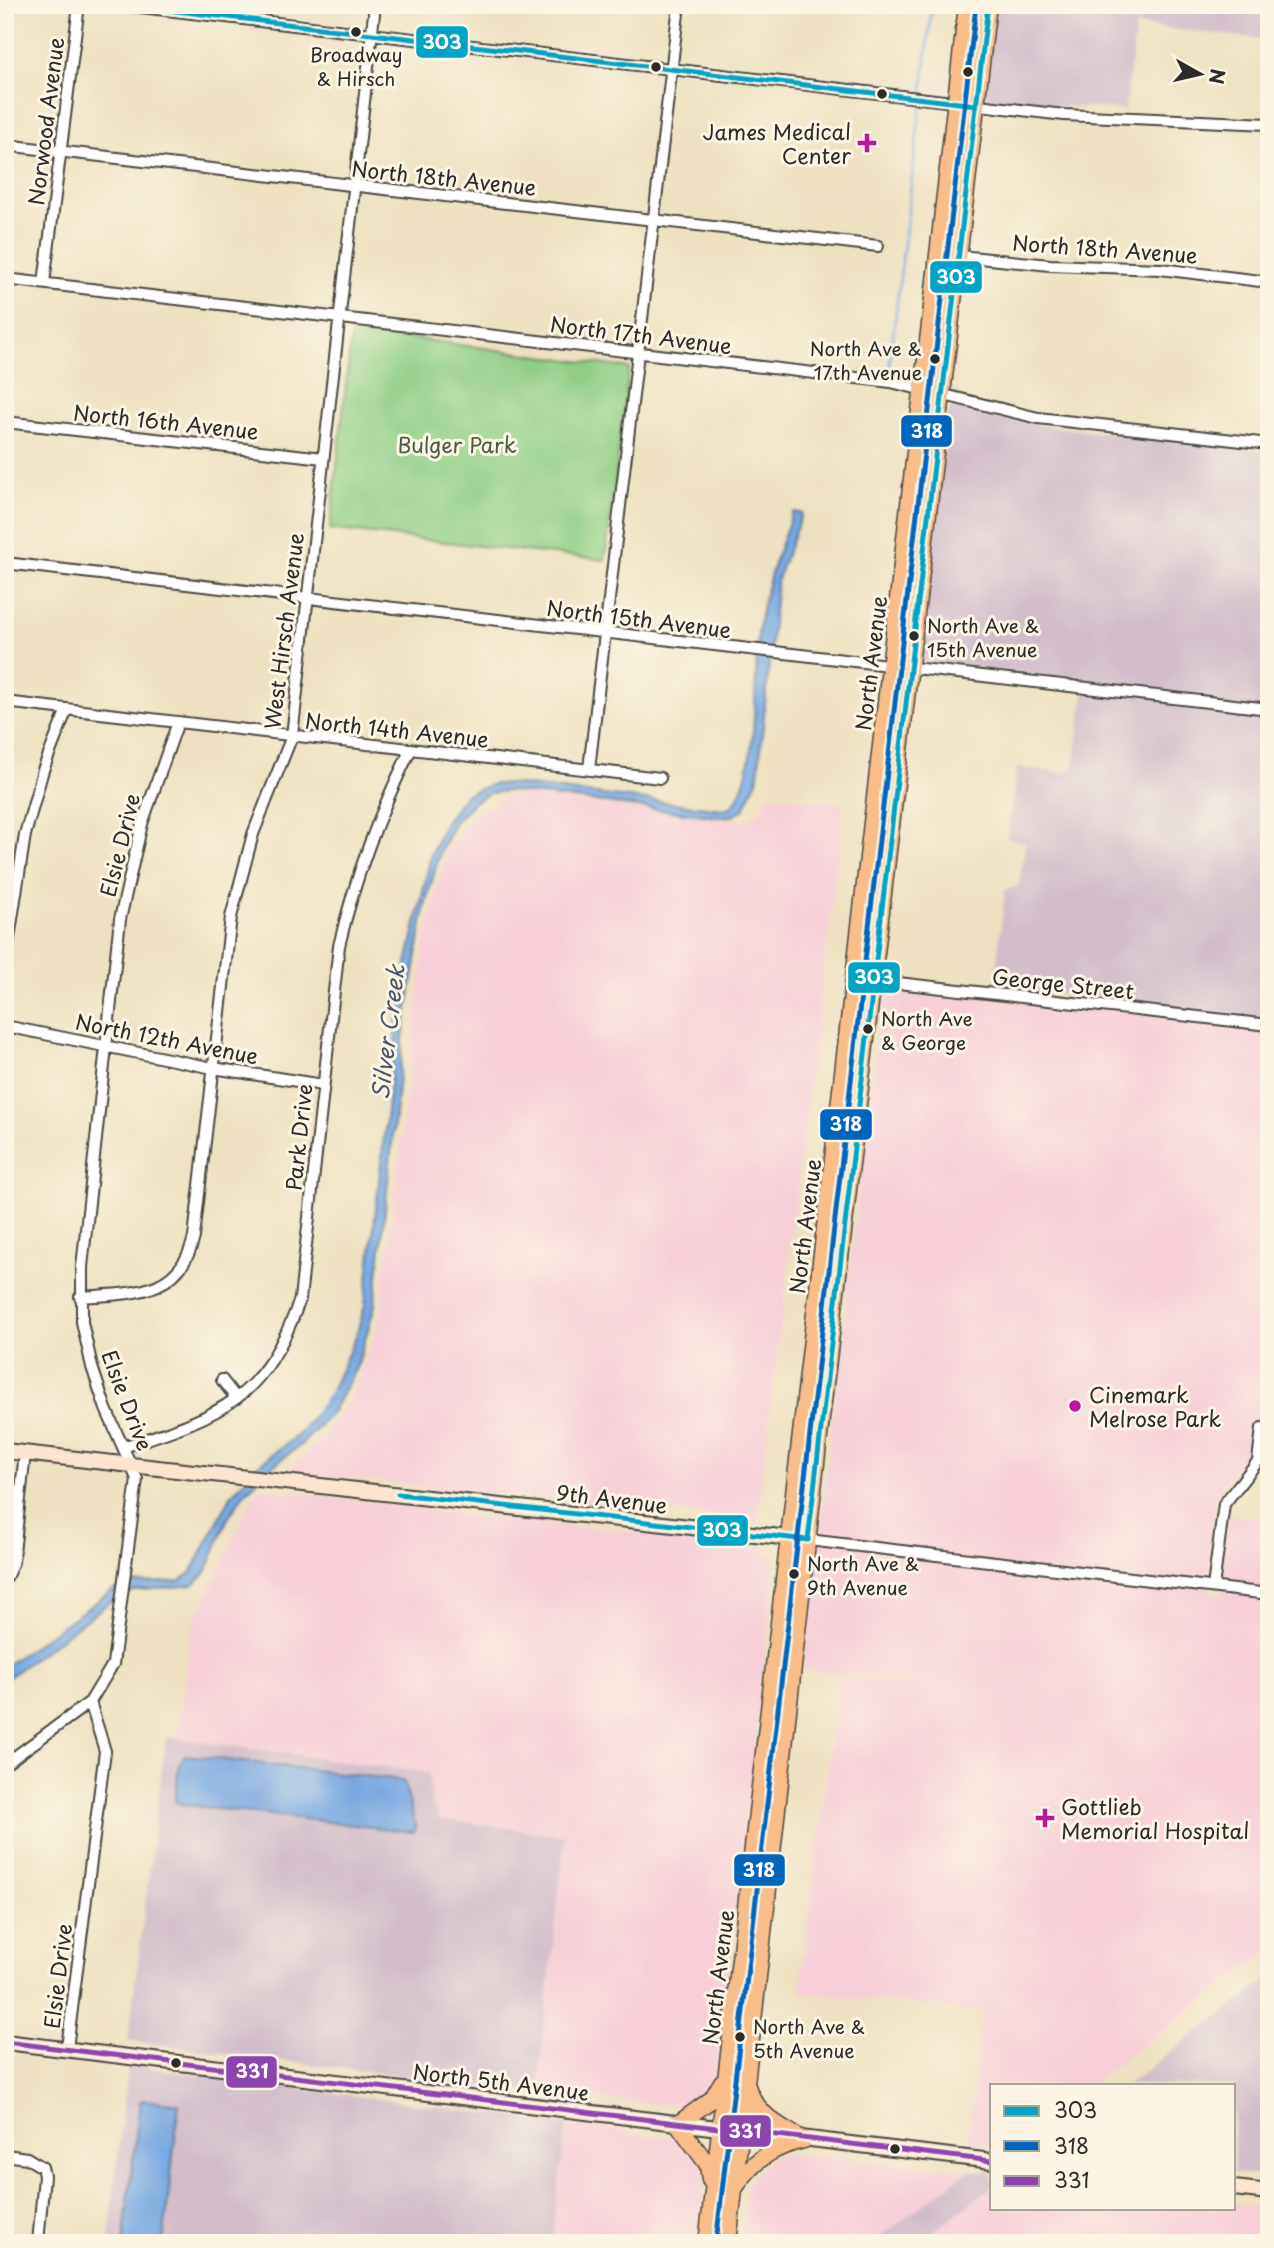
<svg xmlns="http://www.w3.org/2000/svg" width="1274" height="2248" viewBox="0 0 1274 2248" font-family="'Playpen Sans',sans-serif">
<rect width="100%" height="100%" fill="#fcf5e5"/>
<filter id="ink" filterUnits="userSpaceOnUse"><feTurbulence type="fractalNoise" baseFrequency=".0143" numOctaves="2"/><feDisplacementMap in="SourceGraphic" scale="14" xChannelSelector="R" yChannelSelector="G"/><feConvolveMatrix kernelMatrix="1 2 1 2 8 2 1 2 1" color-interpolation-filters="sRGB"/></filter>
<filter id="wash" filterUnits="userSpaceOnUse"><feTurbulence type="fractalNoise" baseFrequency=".00686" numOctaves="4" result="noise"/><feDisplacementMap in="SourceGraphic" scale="28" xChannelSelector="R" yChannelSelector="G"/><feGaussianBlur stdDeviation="1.57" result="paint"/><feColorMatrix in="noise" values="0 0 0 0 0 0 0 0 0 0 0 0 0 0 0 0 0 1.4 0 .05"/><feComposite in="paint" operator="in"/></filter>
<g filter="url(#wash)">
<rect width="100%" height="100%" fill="#eee1c1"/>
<path fill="#f6cfd8" d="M518,794L745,822L761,810L769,795L844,803L757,1520L286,1472L322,1438L349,1400L374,1338L380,1313L426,929L445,856L472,817L503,797Z
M883,985L1269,1025V1420L1215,1497L1208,1592L1221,1594L1228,1514L1269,1519V1951L1089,2085H992V2144L968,2141L982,2012L799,1992L839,1677L914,1685L915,1682L803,1670Z
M258,1488L531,1523L755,1543L776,1559L717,2077L707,2094L693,2107L537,2093L565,1836L440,1819L432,1804L429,1773L177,1738L191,1629Z
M567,2124L674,2138L694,2149L703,2165L704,2184L698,2243H551Z
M776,2154H792L969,2170L872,2243H741L747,2182Z
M992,2187V2208H1234V2203L1269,2207V2243H918Z"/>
<path fill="#d1bdca" d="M995,5H1269V40L1136,25L1125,110L982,101Z
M955,405L1046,426L1269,451V1025L1165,1014L1164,1006L994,986L1005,890L1018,886L1026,842L1007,838L1017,767L1063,773L1074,766L1086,682L919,661L948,413Z
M166,1737L429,1773L432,1804L440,1819L565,1836L537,2093L128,2041Z
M1269,1979V2177L1234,2173V2085H1126Z
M128,2065L567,2124L551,2243H108Z
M969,2170L992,2172V2187L918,2243H872Z"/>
<path fill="#8fce84" stroke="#5d7c58" stroke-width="2" d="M352,330L629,368L605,560L330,529Z"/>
<path fill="#76a7e1" stroke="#506986" stroke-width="2" d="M793,512L802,513L777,580L758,778L744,809L733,816L718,817L510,791L489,793L473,803L455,822L440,852L425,906L403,1039L375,1305L358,1364L332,1413L302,1444L274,1465L243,1495L227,1520L206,1573L193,1585L134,1591L110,1602L5,1680V1666L113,1590L136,1583L180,1581L192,1571L232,1494L257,1466L299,1434L328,1398L356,1336L365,1305L400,995L431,855L444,823L466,794L493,784H511L723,809L731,807C759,776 754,679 758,635C763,592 777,552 793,512Z
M185,1755L400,1780L404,1782L416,1829L413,1832L179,1804L175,1801L179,1765Z
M144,2100L179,2104L163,2243H123L140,2102Z"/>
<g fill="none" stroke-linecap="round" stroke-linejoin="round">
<path stroke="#76a7e1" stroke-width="2.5" d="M922,96L932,5
M889,369L921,103
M314,1415L333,1389"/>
</g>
</g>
<g filter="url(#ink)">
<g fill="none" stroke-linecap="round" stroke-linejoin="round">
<g stroke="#484642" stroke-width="14">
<path id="street" d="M123,5L1064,115L1269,124
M5,145L878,246
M939,254L1050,265L1160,269L1269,282
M5,279L891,382L1038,418L1269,444
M44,283L79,5
M5,305L8,279
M5,422L323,458
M5,563L1269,709
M5,702L660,778
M589,769L679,5
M5,964L25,835L43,770L67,709
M854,978L1269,1025
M5,1026L213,1068L323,1085
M80,1297C130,1293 180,1297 194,1237L231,917L253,834L292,736L375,5
M222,1380L236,1398
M123,1447C220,1415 264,1402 300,1299L339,946C356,874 378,816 411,749
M808,1540L1269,1594
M5,1580L13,1562L25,1453
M1213,1587L1224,1504L1258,1461L1262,1428L1269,1429
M5,1764L90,1702
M67,2048L105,1751L90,1702L113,1664L137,1479L106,1409L92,1367L82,1322V1267L120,919L142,824L178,722
M5,2155L27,2158L42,2167L44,2176L38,2243"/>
</g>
<g stroke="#484642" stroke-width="18">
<path id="secondary" d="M5,1451L808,1540
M5,2042L992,2161
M1234,2188L1269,2192"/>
</g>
<g stroke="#484642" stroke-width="19">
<path id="primary" d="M746,2083C754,2113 778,2126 804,2140
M710,2180L708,2165L678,2124L712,2099L722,2082
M734,2189C752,2161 772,2147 804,2140
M707,2243L967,5
M728,2243L821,1419L988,5"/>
</g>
<use href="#street" stroke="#fff" stroke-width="10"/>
<use href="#secondary" stroke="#fce5d0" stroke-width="14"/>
<use href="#primary" stroke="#f8bd89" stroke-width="16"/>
<g stroke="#fcf5e5" stroke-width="10">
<path id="bus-1" d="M125,5L976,105
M398,1494L808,1540L988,5"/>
</g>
<g stroke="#fcf5e5" stroke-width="10">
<path id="bus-2" d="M716,2243L976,6"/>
</g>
<g stroke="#fcf5e5" stroke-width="10">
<path id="bus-3" d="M5,2042L992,2161"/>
</g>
<use href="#bus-1" stroke="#02a3c6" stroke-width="5"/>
<use href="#bus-2" stroke="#0065bd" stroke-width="5"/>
<use href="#bus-3" stroke="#8e44ad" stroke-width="5"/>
</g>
</g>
<g fill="#2b2b2b" stroke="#fcf5e5" stroke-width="2.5">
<circle cx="356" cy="32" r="6"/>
<circle cx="656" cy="67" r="6"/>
<circle cx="968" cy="72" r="6"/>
<circle cx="882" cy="94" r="6"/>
<circle cx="935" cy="359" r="6"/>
<circle cx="914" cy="636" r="6"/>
<circle cx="868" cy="1029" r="6"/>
<circle cx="794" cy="1574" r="6"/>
<circle cx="740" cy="2037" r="6"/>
<circle cx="176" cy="2063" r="6"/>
<circle cx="895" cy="2149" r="6"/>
</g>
<g fill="#b5179e" stroke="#fcf5e5" stroke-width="2.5">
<path d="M863.5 132.5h7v7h7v7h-7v7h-7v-7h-7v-7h7z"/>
<circle cx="1075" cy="1406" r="7"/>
<path d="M1041.5 1807.5h7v7h7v7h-7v7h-7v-7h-7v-7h7z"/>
</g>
<g text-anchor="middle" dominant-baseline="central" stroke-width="6" stroke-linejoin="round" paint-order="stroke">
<g font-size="19" fill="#2b2b2b" stroke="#fcf5e5" text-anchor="start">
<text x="356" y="54" text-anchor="middle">Broadway<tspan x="356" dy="24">&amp; Hirsch</tspan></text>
<text x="922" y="348" text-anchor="end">North Ave &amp;<tspan x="922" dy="24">17th Avenue</tspan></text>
<text x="927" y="625">North Ave &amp;<tspan x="927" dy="24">15th Avenue</tspan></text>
<text x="881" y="1018">North Ave<tspan x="881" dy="24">&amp; George</tspan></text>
<text x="807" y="1563">North Ave &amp;<tspan x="807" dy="24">9th Avenue</tspan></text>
<text x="753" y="2026">North Ave &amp;<tspan x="753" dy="24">5th Avenue</tspan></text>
</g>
<g font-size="21" fill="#2b2b2b" stroke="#fcf5e5">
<text transform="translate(45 121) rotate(-83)">Norwood Avenue</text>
<text transform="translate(444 177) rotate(6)">North 18th Avenue</text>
<text transform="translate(1105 248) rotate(4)">North 18th Avenue</text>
<text transform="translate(641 334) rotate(7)">North 17th Avenue</text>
<text transform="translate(166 421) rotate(6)">North 16th Avenue</text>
<text transform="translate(639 618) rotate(7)">North 15th Avenue</text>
<text transform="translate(283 631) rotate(-83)">West Hirsch Avenue</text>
<text transform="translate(870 663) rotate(-83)">North Avenue</text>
<text transform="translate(397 729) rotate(6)">North 14th Avenue</text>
<text transform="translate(119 845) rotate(-76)">Elsie Drive</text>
<text transform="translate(1063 983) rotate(6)">George Street</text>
<text transform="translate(167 1038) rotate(11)">North 12th Avenue</text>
<text transform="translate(298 1137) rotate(-84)">Park Drive</text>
<text transform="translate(804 1226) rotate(-83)">North Avenue</text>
<text transform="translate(128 1400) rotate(69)">Elsie Drive</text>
<text transform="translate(612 1498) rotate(7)">9th Avenue</text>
<text transform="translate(57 1976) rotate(-83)">Elsie Drive</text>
<text transform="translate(717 1977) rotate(-83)">North Avenue</text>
<text transform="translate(501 2081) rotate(7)">North 5th Avenue</text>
</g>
<g font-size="21" fill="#2b2b2b" stroke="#fcf5e5" text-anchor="start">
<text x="851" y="131" text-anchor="end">James Medical<tspan x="851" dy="24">Center</tspan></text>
<text x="1089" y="1394">Cinemark<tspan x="1089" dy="24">Melrose Park</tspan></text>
<text x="1061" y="1806">Gottlieb<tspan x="1061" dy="24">Memorial Hospital</tspan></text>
</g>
<g font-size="21" fill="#495c46" stroke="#fcf5e5">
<text x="457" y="444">Bulger Park</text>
</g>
<g font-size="23" font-style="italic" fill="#45566b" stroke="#fcf5e5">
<text transform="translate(387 1032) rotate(-83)">Silver Creek</text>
</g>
</g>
<g stroke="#fcf5e5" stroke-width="2.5">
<rect x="415" y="25" width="54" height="34" rx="7" fill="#02a3c6"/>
<rect x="929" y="260" width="54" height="34" rx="7" fill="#02a3c6"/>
<rect x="900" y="414" width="53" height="34" rx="7" fill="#0065bd"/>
<rect x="847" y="961" width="54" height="33" rx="7" fill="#02a3c6"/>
<rect x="819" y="1108" width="54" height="33" rx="7" fill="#0065bd"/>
<rect x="696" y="1514" width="53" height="33" rx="7" fill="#02a3c6"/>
<rect x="733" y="1853" width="53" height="34" rx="7" fill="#0065bd"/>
<rect x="225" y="2055" width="53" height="34" rx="7" fill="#8e44ad"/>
<rect x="719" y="2114" width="53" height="34" rx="7" fill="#8e44ad"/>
</g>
<g font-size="19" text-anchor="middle" font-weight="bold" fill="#fff">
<text x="442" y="49">303</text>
<text x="956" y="284">303</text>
<text x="927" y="438">318</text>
<text x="874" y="984">303</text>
<text x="846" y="1131">318</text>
<text x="722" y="1537">303</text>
<text x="759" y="1877">318</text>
<text x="252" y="2078">331</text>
<text x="745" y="2138">331</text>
</g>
<rect width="1274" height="2248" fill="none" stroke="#fcf5e5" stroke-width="28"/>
<rect x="990" y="2084" width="245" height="126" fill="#fcf5e5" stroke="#a8a49b" stroke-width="2"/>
<rect x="1004" y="2106" width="35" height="10" fill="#02a3c6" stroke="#a8a49b" stroke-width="2"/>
<text x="1054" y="2118" font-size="21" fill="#2b2b2b">303</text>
<rect x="1004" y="2141" width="35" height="10" fill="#0065bd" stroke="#a8a49b" stroke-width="2"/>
<text x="1054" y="2154" font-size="21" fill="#2b2b2b">318</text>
<rect x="1004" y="2176" width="35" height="10" fill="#8e44ad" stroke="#a8a49b" stroke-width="2"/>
<text x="1054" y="2188" font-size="21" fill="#2b2b2b">331</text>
<g transform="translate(1200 74) rotate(98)" stroke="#fcf5e5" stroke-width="5" paint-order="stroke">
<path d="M0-5L12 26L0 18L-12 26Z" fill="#2b2b2b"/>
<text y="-10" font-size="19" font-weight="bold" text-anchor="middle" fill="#2b2b2b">N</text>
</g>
</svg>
